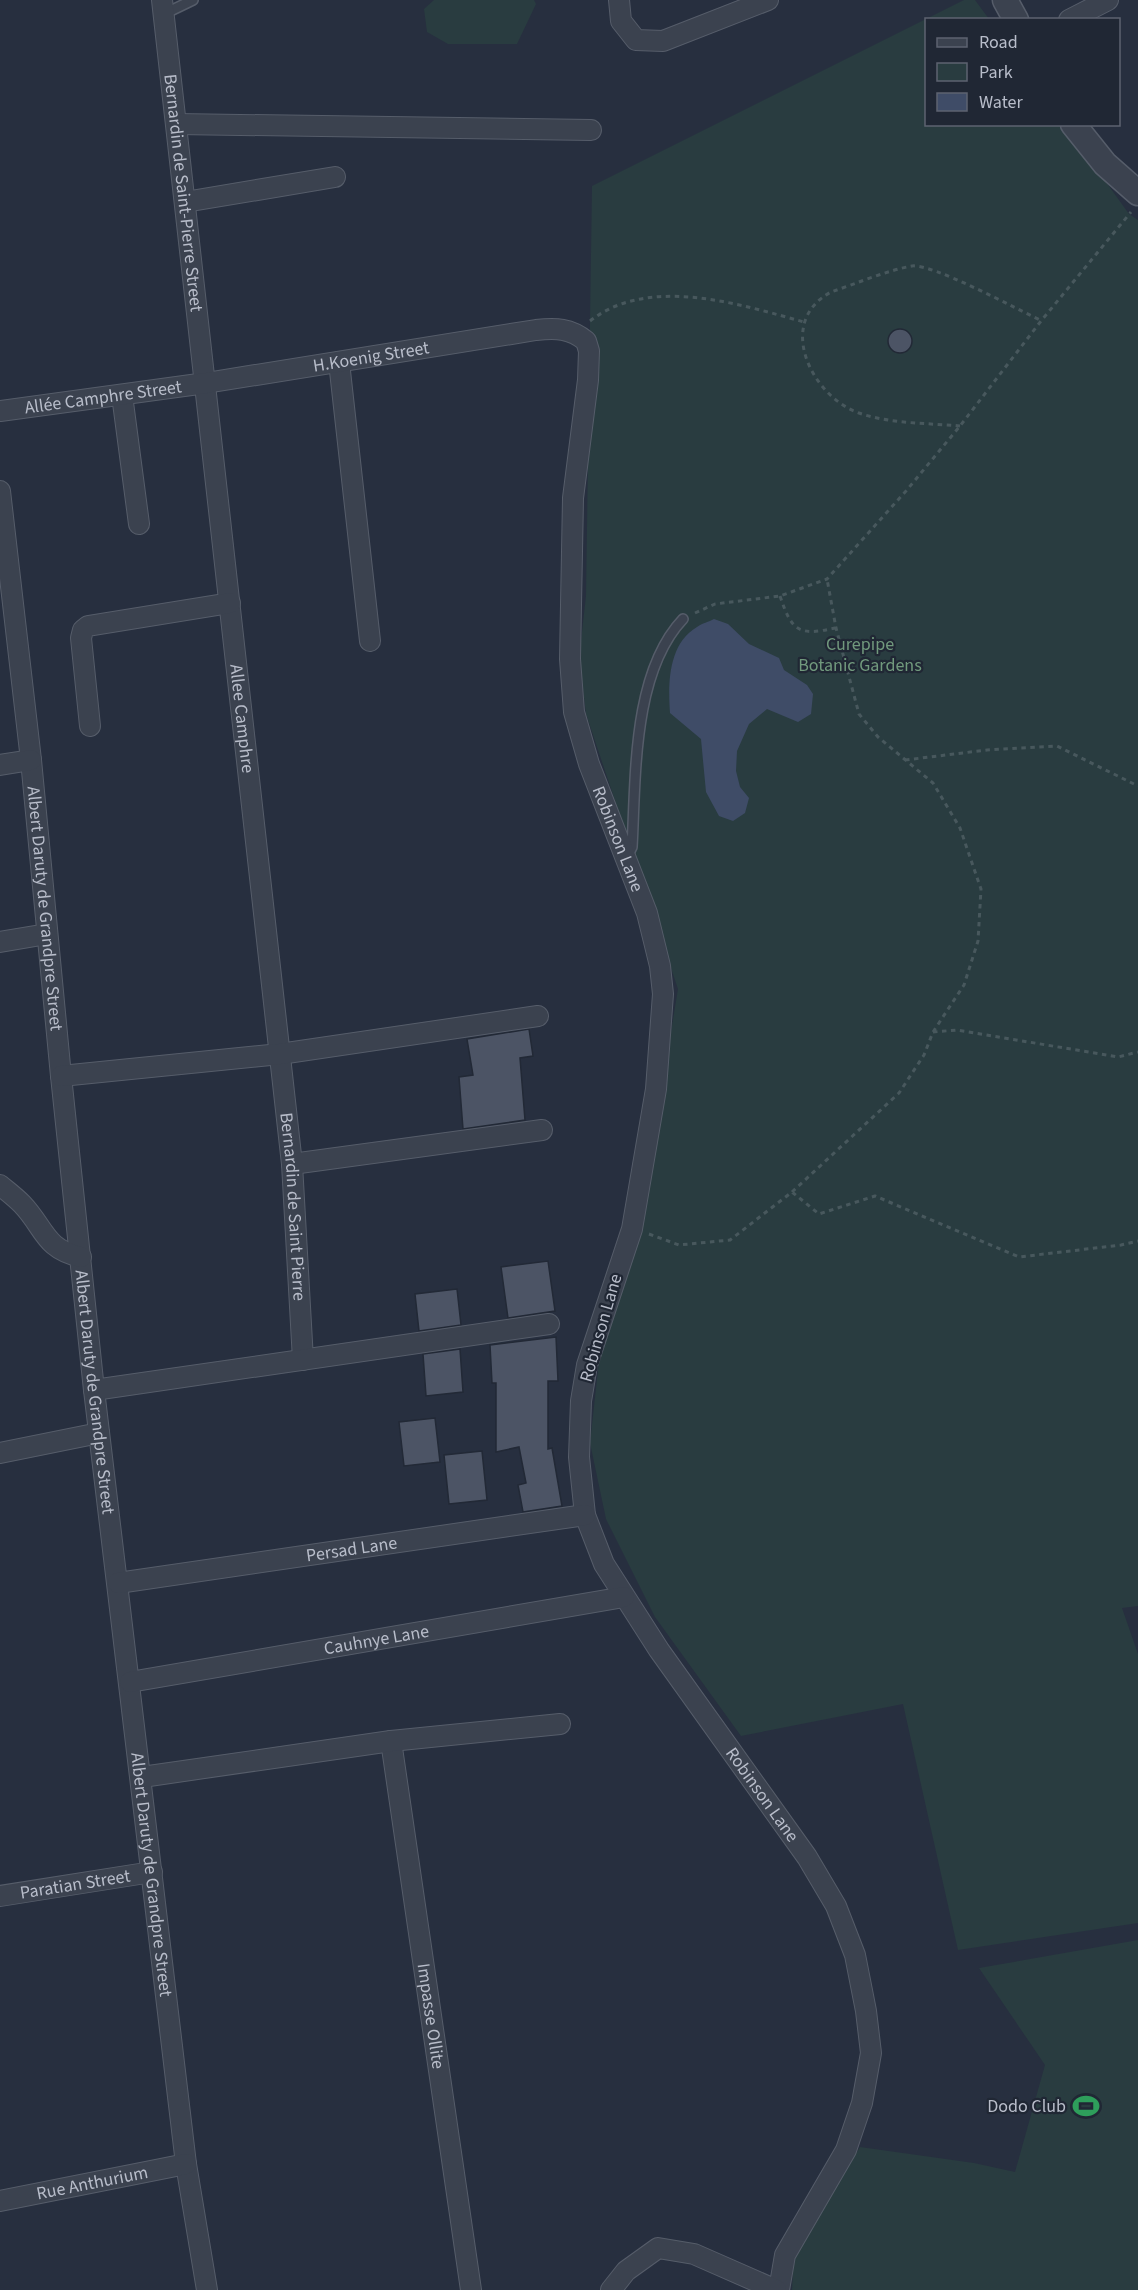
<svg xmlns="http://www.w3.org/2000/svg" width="1138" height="2290" viewBox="0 0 1138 2290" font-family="'Source Sans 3',sans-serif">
<rect width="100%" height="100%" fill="#272f3f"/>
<path fill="#293c40" d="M434,0H534L536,4L517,44H448L427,32L424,9Z
M964,0H975L989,19L926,20V124L1065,125L1129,214L1138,220V1606L1122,1608L1138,1654V1923L958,1950L903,1704L741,1736L655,1617L606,1519L590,1443L599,1361L641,1215L678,989L586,714L579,658L586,596L592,186Z
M1138,1940V2290H792L794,2252L860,2147L974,2163L1015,2172L1045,2065L979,1968Z"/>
<path fill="#3f4c67" d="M714,619L728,624L749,644L779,658L784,670L807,685L813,694L811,714L798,722L767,709L749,724L737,751L736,771L740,787L749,798L745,813L733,821L719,816L706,792L701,739L670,713C668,684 668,644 697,627C702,623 709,622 714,619Z"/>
<path fill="#4c5465" stroke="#222936" stroke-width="1.5" d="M888 341a12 12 0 1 1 24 0a12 12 0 1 1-24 0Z
M529,1029L533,1056L520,1058L525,1120L463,1129L459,1077L473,1075L467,1039Z
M548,1261L555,1311L508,1318L501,1267Z
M457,1289L461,1325L419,1331L415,1294Z
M556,1337L558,1381H548V1449L552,1448L562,1506L523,1512L518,1485L526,1483L519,1447L496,1452V1383H492L490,1345Z
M460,1349L463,1392L426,1396L423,1354Z
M435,1418L440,1462L404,1466L399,1422Z
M482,1451L487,1500L449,1504L444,1455Z"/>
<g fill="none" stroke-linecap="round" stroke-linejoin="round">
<g stroke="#565d6a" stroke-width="12">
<path id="service" d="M164,14L193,0
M627,857L632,847C636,777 632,673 683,619"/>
</g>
<g stroke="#565d6a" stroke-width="22">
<g id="minor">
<path id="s1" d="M162,0L292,1164L303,1360"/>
<path d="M619,0L621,21L636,40L663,41L768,0"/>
<path d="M1069,20L1108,0"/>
<path d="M177,124L591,130"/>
<path d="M185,202L335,177"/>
<path d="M339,362L370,641"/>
<path d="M122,395L139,524"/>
<path id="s2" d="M0,411L206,383L536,330C556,328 570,328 586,341L589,351L588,380L573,498L570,659L574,712L589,764L647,913L660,966L663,994L656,1089L632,1229L587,1365L581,1401L579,1457L585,1515L604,1564L659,1650L807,1857L836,1906L855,1955L866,2011L871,2053L862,2103L846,2150L785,2255L779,2290"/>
<path id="s3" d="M0,491L31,760L61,1076L94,1390L186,2164L207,2290"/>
<path d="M90,726L81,638L83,630L88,626L230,603"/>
<path d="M0,765L31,760"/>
<path d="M0,942L47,934"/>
<path d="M61,1076L280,1054L538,1016"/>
<path d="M292,1164L542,1130"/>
<path d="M0,1185C7,1191 15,1197 22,1204C45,1228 44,1249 81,1257"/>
<path d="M94,1390L549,1324"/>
<path d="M0,1453L99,1433"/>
<path id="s4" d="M118,1583L585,1515"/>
<path id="s5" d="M130,1682L624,1597"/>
<path id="s6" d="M391,1741L471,2290"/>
<path d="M142,1777L391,1741L560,1724"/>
<path id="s7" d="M0,1896L152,1872"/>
<path id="s8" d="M0,2201L186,2164"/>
<path d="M611,2290L626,2271L658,2248L694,2254L776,2290"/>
</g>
</g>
<g stroke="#565d6a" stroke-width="27">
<path id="tertiary" d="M1005,0L1016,20
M1073,124L1105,164L1138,193"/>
</g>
<path stroke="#48585d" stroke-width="3" stroke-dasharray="4.5 4.5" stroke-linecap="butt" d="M590,321C649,275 739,304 804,322
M960,426C928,423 890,424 859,413C811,396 775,322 831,292C855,284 888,270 912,266C931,263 1017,309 1040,320
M780,596C792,632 799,636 835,628
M695,613L715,604L780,596L827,579L906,491L960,426L1041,321L1131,212
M905,760L987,750L1057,746L1138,786
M933,1032L957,1030L1118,1057L1138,1052
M792,1192L899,1093L924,1055L933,1032L964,985L978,941L981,889L960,828L933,783L878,737L859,714L836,628L827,579
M649,1234L679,1245L730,1240L792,1192L819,1214L875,1196L1019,1257L1121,1245L1138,1241"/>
<use href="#service" stroke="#3b424f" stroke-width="9"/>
<use href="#minor" stroke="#3b424f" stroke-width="20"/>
<use href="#tertiary" stroke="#3b424f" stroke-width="24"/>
</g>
<defs>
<g id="stadium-bare" transform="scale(2.07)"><path d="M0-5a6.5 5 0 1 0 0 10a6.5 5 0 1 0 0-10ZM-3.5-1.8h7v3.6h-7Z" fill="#2e9e5b" stroke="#202734" stroke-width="2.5" paint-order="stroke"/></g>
</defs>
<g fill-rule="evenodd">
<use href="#stadium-bare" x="1086" y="2106"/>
</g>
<g text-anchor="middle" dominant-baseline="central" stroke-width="4.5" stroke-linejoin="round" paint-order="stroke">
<g font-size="18" fill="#b8bdca" stroke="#202734">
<text stroke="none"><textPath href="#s1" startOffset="194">Bernardin de Saint-Pierre Street</textPath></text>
<text stroke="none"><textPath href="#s2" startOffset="375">H.Koenig Street</textPath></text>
<text stroke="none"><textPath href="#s2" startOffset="104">Allée Camphre Street</textPath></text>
<text stroke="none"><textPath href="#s1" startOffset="723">Allee Camphre</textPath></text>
<text stroke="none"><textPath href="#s2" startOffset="1102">Robinson Lane</textPath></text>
<text stroke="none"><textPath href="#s3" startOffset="420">Albert Daruty de Grandpre Street</textPath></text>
<text stroke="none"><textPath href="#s1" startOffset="1214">Bernardin de Saint Pierre</textPath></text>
<text transform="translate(601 1328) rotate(-74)">Robinson Lane</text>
<text stroke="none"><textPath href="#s3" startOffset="906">Albert Daruty de Grandpre Street</textPath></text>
<text stroke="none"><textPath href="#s4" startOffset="236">Persad Lane</textPath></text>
<text stroke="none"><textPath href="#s5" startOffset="250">Cauhnye Lane</textPath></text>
<text stroke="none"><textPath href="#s2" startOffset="2128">Robinson Lane</textPath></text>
<text stroke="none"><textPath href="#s3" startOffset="1392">Albert Daruty de Grandpre Street</textPath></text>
<text stroke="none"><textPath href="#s7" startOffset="76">Paratian Street</textPath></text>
<text stroke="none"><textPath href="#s6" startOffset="278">Impasse Ollite</textPath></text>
<text stroke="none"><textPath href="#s8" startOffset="94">Rue Anthurium</textPath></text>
</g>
<g font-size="18" fill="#71997d" stroke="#202734">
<text x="860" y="644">Curepipe<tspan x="860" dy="21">Botanic Gardens</tspan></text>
</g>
<g font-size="18" fill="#b8bdca" stroke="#202734" text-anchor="end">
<text x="1066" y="2106">Dodo Club</text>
</g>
</g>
<rect x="925" y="18" width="195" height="108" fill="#202734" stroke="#5d6370" stroke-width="1.5"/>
<rect x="937" y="38" width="30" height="9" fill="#3b424f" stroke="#5d6370" stroke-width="1.5"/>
<text x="979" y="48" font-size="18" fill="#b8bdca">Road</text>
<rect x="937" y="63" width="30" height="18" fill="#293c40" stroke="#5d6370" stroke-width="1.5"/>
<text x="979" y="78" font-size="18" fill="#b8bdca">Park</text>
<rect x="937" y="93" width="30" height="18" fill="#3f4c67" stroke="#5d6370" stroke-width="1.5"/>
<text x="979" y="108" font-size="18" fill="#b8bdca">Water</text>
</svg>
